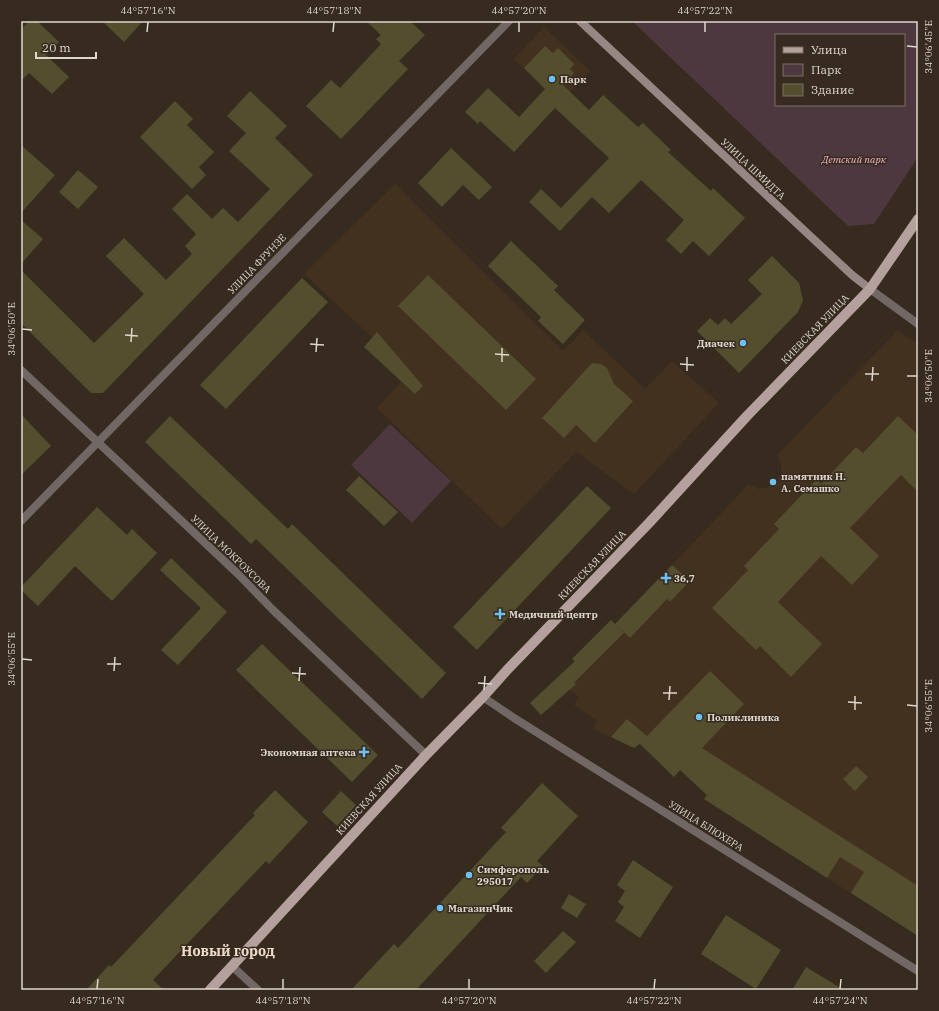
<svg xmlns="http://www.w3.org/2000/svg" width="939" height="1011" viewBox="0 0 939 1011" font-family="'IBM Plex Serif',serif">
<rect width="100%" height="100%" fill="#372a1e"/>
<path fill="#43311f" d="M544,27L590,71L560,103L514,59Z
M395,184L563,351L583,330L645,389L672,361L719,403L634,494L576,452L502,529L377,408L410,372L304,274Z
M898,330L918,344V936L704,799L706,795L680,770L674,777L640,744L634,748L593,729L597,721L574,705L579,697L568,689L625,633L667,599L670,602L690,582L672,565L749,484L759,489L772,486L778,479L781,472V464L777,455Z"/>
<path fill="#4d383f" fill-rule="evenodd" d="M632,21H918V157L874,224L848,226ZM776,35H904V105H776Z
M390,424L451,481L412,523L351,465Z"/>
<path fill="#544e2e" d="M29,21H37L59,42L46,55L69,77L52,94L29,73L21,81V30Z
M102,21H143L124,42Z
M366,21H410L425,35L399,61L408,69L341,139L306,106L331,80L340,88L381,44L376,39L381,35Z
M545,46L553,53L558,48L574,64L570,69L574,73L563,85L589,110L603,95L638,127L643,123L671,150L668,152L711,191L713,188L745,218L709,256L693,241L681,254L666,240L684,220L641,180L609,213L592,197L560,231L529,202L541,189L561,208L609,158L555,108L514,152L480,121L478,124L465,112L488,88L519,117L545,89L524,68Z
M250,91L287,126L275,138L313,175L103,393H91L21,323V270L94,343L144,294L106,256L124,238L166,280L192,254L185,246L196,234L172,209L187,194L212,219L223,208L238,222L270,189L229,151L246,133L227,116Z
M175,101L193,119L187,125L214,152L199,167L206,175L192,189L140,137Z
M21,145L55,175L21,213Z
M451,148L492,187L479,200L463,185L442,207L418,183Z
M78,170L98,187L78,209L59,192Z
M21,220L43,239L21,264Z
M511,241L558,286L554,290L585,320L563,344L538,321L541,317L488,266Z
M772,256L799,283L803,300L798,312L739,373L697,331L710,318L718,325L725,318L731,324L762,294L748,280Z
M428,275L536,379L506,410L398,306Z
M302,278L328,302L226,409L200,385Z
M377,332L423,386L415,394L364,347Z
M592,363L601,364L607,368L614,384L633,401L595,443L576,425L564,438L542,418Z
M21,414L51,446L21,475Z
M170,416L288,529L292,524L446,673L422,699L256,539L251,544L145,442Z
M898,416L918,435V492L901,475L850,528L879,556L852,585L821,556L778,602L822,644L791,677L760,646L756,650L712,608L748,570L744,566L779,529L774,524L817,479L821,484L856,447L863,453Z
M359,476L398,512L384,526L346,490Z
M587,486L611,508L477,650L453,627Z
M97,507L127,535L132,529L157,553L112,601L75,566L38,606L21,590V587Z
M171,558L227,612L178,665L161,650L201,608L160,570Z
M672,565L690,581L670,602L667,599L630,638L616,625L624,633L574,683L576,684L541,715L530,703L575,661L572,659L611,620L615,624Z
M262,644L378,755L352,782L236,670Z
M710,671L744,704L702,748L918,886V936L851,893L864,872L840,857L827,878L704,799L707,795L680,770L674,777L640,744L641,743L634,748L611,737L627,719L647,736Z
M856,766L868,777L855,791L843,779Z
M542,783L578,816L537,861L543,866L527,883L521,877L416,990H351L394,944L398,948L506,832L501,828Z
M275,790L308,822L269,864L266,861L153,980L164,990H86L109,965L111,967L255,815L253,813Z
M341,791L356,805L337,826L322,812Z
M633,860L673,887L640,938L615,921L624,907L618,902L625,891L617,885Z
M569,894L586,904L577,918L561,908Z
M726,915L781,950L756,989L701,954Z
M563,931L576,942L546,973L534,961Z
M806,967L844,990H792Z"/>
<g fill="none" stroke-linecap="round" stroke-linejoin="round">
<path stroke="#716765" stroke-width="8" d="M870,289L918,324
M21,370L237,573L273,610L426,755
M21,521C184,355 346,187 509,21"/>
<path stroke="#716765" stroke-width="8" d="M483,697L514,718L918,971
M232,966L258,990"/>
<path stroke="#978784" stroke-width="8" d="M580,21L852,275L870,289"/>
<path stroke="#b4a09c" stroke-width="10" d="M210,990L426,755L483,697L507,670L649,523L746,417L870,289L918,219"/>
</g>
<path fill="none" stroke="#dfd6ce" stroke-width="1.5" d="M147,32L148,22M333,32L334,22M519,32V22M705,32V22M907,46L917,47M22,329L32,330M125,335L138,336M131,342L132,328M310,344L324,345M316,352L317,338M495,354L509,355M502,362V348M680,364L694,365M687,371V357M865,374H879M907,376H917M872,381L873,367M22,659L32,660M107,664H121M114,671L115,657M292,673L306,674M299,681L300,667M478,683L492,684M484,690L485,676M663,693H677M669,700L670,686M848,702L862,703M907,705L917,706M855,710V696M97,989L98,979M283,989V979M469,989V979M654,989L655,979M840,989L841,979"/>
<g fill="#6dc2f3" stroke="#372a1e" stroke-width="1.5">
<circle cx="552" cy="79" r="4"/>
<circle cx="743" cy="343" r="4"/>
<circle cx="773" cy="482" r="4"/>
<path d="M664 572h4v4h4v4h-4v4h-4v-4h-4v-4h4z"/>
<path d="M498 608h4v4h4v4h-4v4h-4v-4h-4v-4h4z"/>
<circle cx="699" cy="717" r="4"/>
<path d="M362 746h4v4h4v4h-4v4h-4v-4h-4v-4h4z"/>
<circle cx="469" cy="875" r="4"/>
<circle cx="440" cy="908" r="4"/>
</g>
<g text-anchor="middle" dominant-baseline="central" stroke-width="3" stroke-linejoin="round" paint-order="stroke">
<g font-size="10" font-weight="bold" fill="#dfd6ce" stroke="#372a1e" text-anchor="start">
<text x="560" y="79">Парк</text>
<text x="735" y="343" text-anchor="end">Диачек</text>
<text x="781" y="476">памятник Н.<tspan x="781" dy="12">А. Семашко</tspan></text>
<text x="674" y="578">36,7</text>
<text x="509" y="614">Медичний центр</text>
<text x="707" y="717">Поликлиника</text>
<text x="356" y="752" text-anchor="end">Экономная аптека</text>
<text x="477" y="869">Симферополь<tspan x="477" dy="12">295017</tspan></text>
<text x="448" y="908">МагазинЧик</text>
</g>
<g font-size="10" font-style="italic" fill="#f4b4cb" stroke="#372a1e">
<text x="854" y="159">Детский парк</text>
</g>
<g font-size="10" fill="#dfd6ce" stroke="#372a1e">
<text transform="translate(753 169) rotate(43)">УЛИЦА ШМИДТА</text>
<text transform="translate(257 264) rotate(-46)">УЛИЦА ФРУНЗЕ</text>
<text transform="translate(815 329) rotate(-46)">КИЕВСКАЯ УЛИЦА</text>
<text transform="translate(231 554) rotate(44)">УЛИЦА МОКРОУСОВА</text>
<text transform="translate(592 565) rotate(-46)">КИЕВСКАЯ УЛИЦА</text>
<text transform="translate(369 799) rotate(-48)">КИЕВСКАЯ УЛИЦА</text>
<text transform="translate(706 826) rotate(32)">УЛИЦА БЛЮХЕРА</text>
</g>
<g font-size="14" font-weight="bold" fill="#eddbcb" stroke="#372a1e">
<text x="228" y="951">Новый город</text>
</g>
</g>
<rect width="939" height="1011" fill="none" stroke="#372a1e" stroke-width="44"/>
<rect x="775" y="34" width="130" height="72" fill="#372a1e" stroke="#7a6f64"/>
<rect x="783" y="47" width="20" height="6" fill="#b4a09c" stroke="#7a6f64"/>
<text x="811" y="54" font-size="12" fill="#dfd6ce">Улица</text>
<rect x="783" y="64" width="20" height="12" fill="#4d383f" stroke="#7a6f64"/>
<text x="811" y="74" font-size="12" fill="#dfd6ce">Парк</text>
<rect x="783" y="84" width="20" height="12" fill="#544e2e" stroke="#7a6f64"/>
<text x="811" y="94" font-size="12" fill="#dfd6ce">Здание</text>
<path d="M36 52v6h60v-6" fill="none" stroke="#dfd6ce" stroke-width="2"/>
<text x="42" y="52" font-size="12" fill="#dfd6ce" stroke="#372a1e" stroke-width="3" paint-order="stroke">20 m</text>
<rect x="22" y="22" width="895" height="967" fill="none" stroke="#dfd6ce" stroke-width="1.5"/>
<g font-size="10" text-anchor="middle" fill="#dfd6ce">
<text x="148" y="14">44°57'16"N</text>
<text x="334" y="14">44°57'18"N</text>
<text x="519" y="14">44°57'20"N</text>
<text x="705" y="14">44°57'22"N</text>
<text transform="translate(928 47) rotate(-90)" y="4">34°06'45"E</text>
<text transform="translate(11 329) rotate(-90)" y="4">34°06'50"E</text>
<text transform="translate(928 376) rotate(-90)" y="4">34°06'50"E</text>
<text transform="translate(11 659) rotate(-90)" y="4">34°06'55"E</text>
<text transform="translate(928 706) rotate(-90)" y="4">34°06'55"E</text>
<text x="97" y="1004">44°57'16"N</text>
<text x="283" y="1004">44°57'18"N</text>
<text x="469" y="1004">44°57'20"N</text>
<text x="654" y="1004">44°57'22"N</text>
<text x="840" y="1004">44°57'24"N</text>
</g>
</svg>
